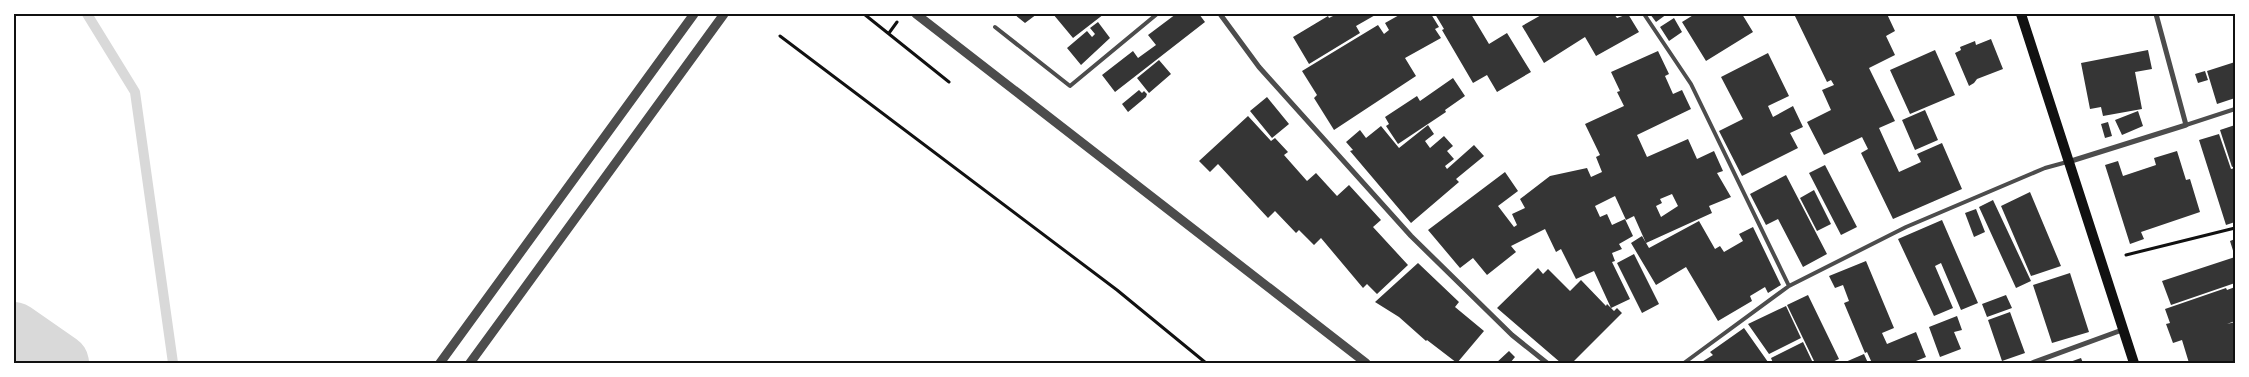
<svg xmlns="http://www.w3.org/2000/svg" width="2249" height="377" viewBox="0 0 2249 377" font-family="Signika,sans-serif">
<rect width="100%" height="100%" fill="#fff"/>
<path fill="#d9d9d9" d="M14,339L63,363H14Z"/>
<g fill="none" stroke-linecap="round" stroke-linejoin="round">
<path stroke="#d9d9d9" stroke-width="10" d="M87,14L135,92L173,363"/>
<path stroke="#d9d9d9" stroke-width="58" d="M14,331L60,363"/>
</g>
<path fill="#353535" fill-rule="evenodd" d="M1014,14H1037L1025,23Z
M1053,14H1104L1073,38Z
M1176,14H1199L1205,22L1115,92L1102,75L1133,51L1138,58L1156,45L1148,35Z
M1337,14H1377L1356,26L1360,33L1309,64L1293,37L1328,16L1329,18Z
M1401,14H1431L1439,27L1435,29L1441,38L1405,58L1416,76L1334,130L1314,98L1317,95L1302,71L1378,25L1384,34L1389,30L1385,23Z
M1435,14H1471L1489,44L1507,33L1531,72L1497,92L1487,75L1473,83L1442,30L1444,29Z
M1543,14H1614L1617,18L1628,14L1639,32L1596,56L1585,37L1544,63L1522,26Z
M1650,14H1667L1656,22Z
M1695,14H1742L1753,32L1706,61L1682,22Z
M1794,14H1887L1895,31L1886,36L1895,55L1869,68L1895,121L1879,128L1899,172L1921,162L1917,154L1942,143L1962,189L1893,219L1861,153L1868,149L1862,137L1824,155L1807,122L1831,110L1822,90L1834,85L1831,80L1827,82Z
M1674,18L1682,32L1669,41L1660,27Z
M1098,22L1110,38L1081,65L1067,48L1087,31L1092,37L1095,34L1090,28Z
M1991,39L2003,69L1977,79L1974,83L1969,86L1955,53L1961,50L1960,47L1975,41L1976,45Z
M1935,50L1955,95L1910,114L1890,70Z
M2148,50L2152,69L2135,72L2142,109L2103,116L2101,107L2090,109L2081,63Z
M1658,51L1669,74L1665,76L1673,94L1682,90L1691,109L1637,135L1647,157L1688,139L1697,159L1714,151L1723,171L1717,173L1731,197L1709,206L1712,213L1646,243L1634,216L1626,220L1615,196L1595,206L1600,217L1607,214L1612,225L1625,219L1633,236L1619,244L1622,249L1612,253L1615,261L1612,262L1630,299L1611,308L1614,311L1617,308L1622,313L1572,363H1561L1497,308L1538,268L1543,274L1548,269L1570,291L1581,280L1606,306L1607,304L1611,308L1594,271L1576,279L1561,249L1556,252L1545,229L1511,246L1516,252L1487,275L1473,258L1460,268L1428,230L1505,172L1518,191L1498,206L1514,227L1517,225L1512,214L1525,208L1520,199L1550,176L1587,168L1591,177L1602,172L1596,157L1600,155L1585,124L1624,106L1617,92L1620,91L1611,72ZM1672,194L1678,206L1661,217L1656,206L1662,203L1660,199Z
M1768,53L1789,96L1768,106L1773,117L1793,106L1803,127L1790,133L1798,148L1742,176L1719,131L1743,119L1721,77Z
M1159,60L1171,74L1149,93L1137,78Z
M2235,62V98L2217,104L2207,71Z
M2205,71L2208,80L2198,83L2195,74Z
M1453,78L1465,96L1445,110L1446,112L1398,144L1386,126L1389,124L1385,117L1417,96L1420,101Z
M1139,90L1142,93L1144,91L1147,94L1146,97L1128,112L1122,104Z
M1267,97L1289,124L1272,138L1250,111Z
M1925,110L1938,140L1915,150L1902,120Z
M2138,111L2143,126L2122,135L2115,120Z
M1248,116L1271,141L1275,138L1288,152L1284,155L1307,181L1316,173L1337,196L1349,185L1381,220L1373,227L1408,265L1377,294L1367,284L1363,288L1321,238L1314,245L1299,230L1296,233L1275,211L1268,218L1218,164L1210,172L1199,161Z
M2108,122L2112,136L2105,138L2101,124Z
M1428,125L1434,134L1425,141L1430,148L1444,136L1453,146L1447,151L1454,159L1445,166L1447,169L1474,145L1484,156L1456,179L1459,182L1411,223L1350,151L1353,150L1346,142L1360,130L1366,138L1381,126L1399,148Z
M2235,125V166L2232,167L2220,130Z
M2219,134L2231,169L2235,168V222L2226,225L2199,140Z
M2177,151L2186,180L2190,179L2200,212L2141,232L2144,239L2130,244L2105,165L2118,161L2123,176L2156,165L2154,158Z
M1825,165L1857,227L1841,235L1809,173Z
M1786,175L1827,254L1803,267L1778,219L1766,225L1750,194Z
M1814,190L1831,224L1817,231L1800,198Z
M2030,192L2061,266L2031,276L2001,206Z
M1993,200L2031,281L2016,288L1979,207Z
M1976,209L1985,232L1974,237L1965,213Z
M1942,220L1978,303L1961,310L1941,263L1935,266L1953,308L1934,316L1898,239Z
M1699,221L1715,249L1720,246L1724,252L1743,241L1739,234L1753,227L1781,285L1768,293L1765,287L1750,296L1752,301L1718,321L1686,267L1656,285L1631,243L1642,236L1649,248Z
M2235,239V283L2171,305L2162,281L2235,257L2230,241Z
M1634,254L1659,304L1642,313L1617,263Z
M1866,261L1894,328L1882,333L1887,344L1916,332L1926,357L1911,363H1872L1867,352L1865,353L1844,303L1849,301L1843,285L1835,288L1829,276Z
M1418,263L1459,302L1455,307L1484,331L1457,363L1427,340L1426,341L1399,317L1375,302Z
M2070,273L2089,332L2052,343L2033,285Z
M2235,287V321L2227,324L2235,322V363H2189L2182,340L2173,343L2166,324L2170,323L2165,309L2226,288L2227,290Z
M1808,295L1839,359L1830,363H1815L1787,305Z
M2006,295L2012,308L1987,317L1982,304Z
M1786,306L1801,338L1769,354L1748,324Z
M2010,312L2025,353L2002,361L1988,320Z
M1957,316L1962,330L1954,332L1961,349L1940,357L1929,327Z
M1744,328L1768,362L1700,363L1713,355L1710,352Z
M1803,342L1813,363H1773L1771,358Z
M1509,351L1515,357L1510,363H1496Z
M1864,354L1868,363H1843Z
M2081,358L2083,363H2067Z"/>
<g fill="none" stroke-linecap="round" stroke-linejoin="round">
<path stroke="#111" stroke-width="3" d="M864,14L949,82
M889,33L897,22
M780,36L1117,290L1206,363
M2126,255L2235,228"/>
<path stroke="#4c4c4c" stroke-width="4" d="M1644,14L1691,84L1789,286
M995,27L1070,86L1157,14
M2186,125L2235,109
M1684,363L1789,286L1906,227L2045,168L2067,162"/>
<path stroke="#4c4c4c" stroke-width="5" d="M1220,14L1259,67L1411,236L1512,335L1547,363
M2068,162L2186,125L2156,14
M2032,363L2122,330"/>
<path stroke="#4c4c4c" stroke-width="9" d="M916,14L1366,363
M440,363L694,14
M470,363L724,14"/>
<path stroke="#111" stroke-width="10" d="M2021,14L2134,363"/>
</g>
<rect width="2249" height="377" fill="none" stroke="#ffffff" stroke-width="30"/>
<rect x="15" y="15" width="2219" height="347" fill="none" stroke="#111" stroke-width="2"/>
</svg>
